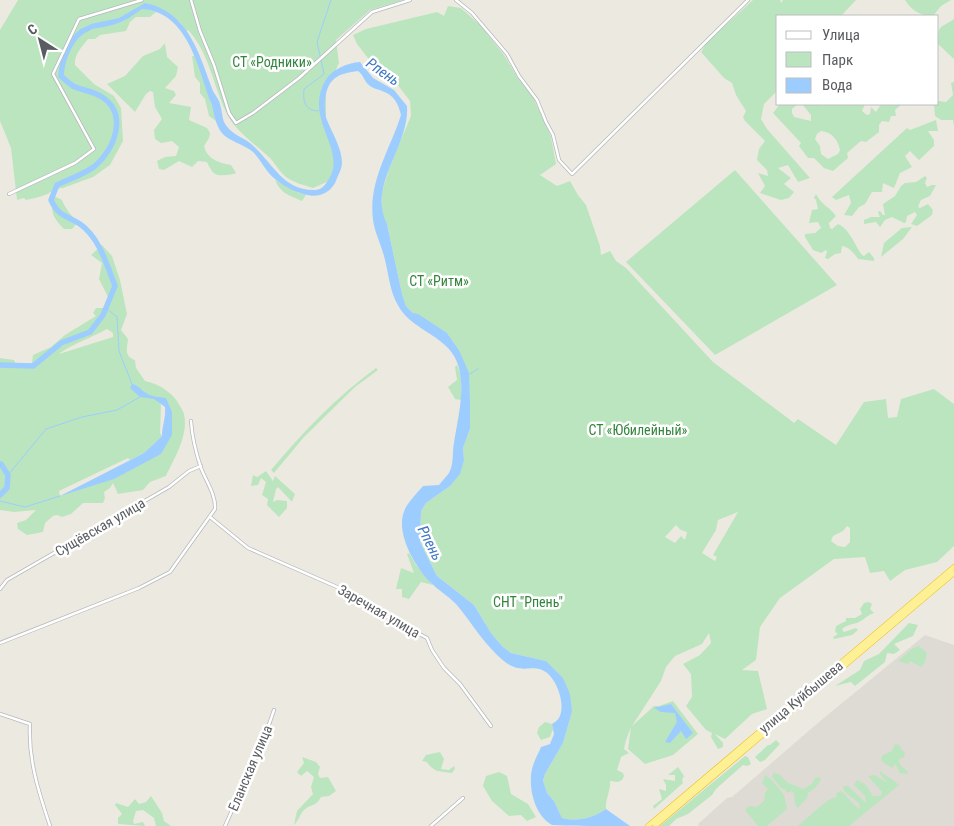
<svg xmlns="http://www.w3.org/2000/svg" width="954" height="826" viewBox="0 0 954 826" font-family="'Roboto Condensed',sans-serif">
<rect width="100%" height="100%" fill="#eceae0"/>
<path fill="#dddbd4" d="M925,635L954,645V826H699L698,824L727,798L732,797L819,722Z"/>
<path fill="#bbe5be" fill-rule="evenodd" d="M18,0H403L370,10L336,40L339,63L326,91V120L341,159L329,181L313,188C304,185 294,183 286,177C280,172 276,165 271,159C256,144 235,132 226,112C213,85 209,52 188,30L186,31L180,22L150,7L145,9L156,12L150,17H136L130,22L126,31L100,35L95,39H88C82,47 74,54 75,65L94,84L114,96L121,108L123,141L110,165L93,177L63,188L54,189C48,196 35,198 26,200L24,198L17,200L11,148L0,121V30Z
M753,0H780L781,3L783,0H856L841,16H778V90L764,104L761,119L767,129L810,178L798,182L788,165L778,168L791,178L784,184L794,192L789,198L781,200L760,193L765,186L758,173L768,176L767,170L757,160L759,149L765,141L745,121L743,117L746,111L736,95L732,83L724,78L701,52L707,42Z
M905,0H951L941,6L933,16C920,16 911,10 905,0Z
M448,6L461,8L480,25L504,55L517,77L533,97L551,137L556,164L540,175L557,186L570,181L578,195L586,205L600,246L601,255L610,251L616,261L626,268L713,362L789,419L794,423L798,419L836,445L864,402L886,399L888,418L897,417L901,399L934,389L954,404V546L937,562L905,570L890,581L884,571L870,573L865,557L834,559L780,598L760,627L756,660L742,670L758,671L767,709L752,714L725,739L715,734L723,743V747L718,749L711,737L712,733L706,730L686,706L692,697L691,674L683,664L700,655L711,643L709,633L702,644L675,656L666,667L661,681L632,726L654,706H659L673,701L698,734L673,755L645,764L628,749L631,727L626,740L624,749L629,753L621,757L617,770L623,773L624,776L622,780L618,782L610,781C611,791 605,799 606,809C593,818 578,822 562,818L554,801L547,793L543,782L545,774L563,743L572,712L546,661L511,653L502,646L491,633L474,605L437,576L420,542L421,511L426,503L450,486L464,460L463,448L470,429L469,381L459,350L447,333L413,313L406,306L402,294L387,224L382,215V192L390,166L411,116L410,101L397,84L371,62L357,44L353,35L366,29L437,12L444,16ZM738,512L713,555L717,557L715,561L702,553L716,530L718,520ZM676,525L681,530L687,532L685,540L681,536L675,543L665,537ZM847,526L850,528V542L845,547L838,546L831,541L833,536L843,531Z
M954,19V59L938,44C938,23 940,29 954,19Z
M165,43L167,57L178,67L176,76L165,88L174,91L176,95L169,103L191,107L189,120L207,128L210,133L209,138L204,146C207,159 219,163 231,165L236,173L234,174C218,176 214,178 207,162L198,161L192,167L179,161L164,170L159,169L157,161L165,157L176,156L179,147L172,141L161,143L155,139L154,130L162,119L155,107L153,92L150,91L146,94L135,112L107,84L125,76L143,56L160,49Z
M192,56H195L200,66L216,121L209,116L205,99L200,93V83L195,77Z
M954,82V126L953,120H941L935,116L934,104H938V101L946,102L953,95L951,83Z
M780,104H798L792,109V113L794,117L811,121V115L802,104H819L823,106L824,104H865L862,111L867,115L870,114L871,107L876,112L881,104H902L895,110L896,116H891L889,122L882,121L879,125V132L866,142L861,141L847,153L848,158L833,171L824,168L814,158H808L799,146L801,143L773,113ZM821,131C832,132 838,140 840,150L838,154L828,159L821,154L820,146L815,139L817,134Z
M936,120L938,131H928L934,140V146L919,160L910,151L905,156L912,167L900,173L894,188L883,183L882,192H872L865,204L859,207L852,216L844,215L851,203L849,195L836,200L832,197L907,128L910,130Z
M735,170L837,285L715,355L626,262Z
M925,176L927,178L925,183L927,187L932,185H936L930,196L921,200L918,207L920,208L928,204L933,210L932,215L917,226L911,224L917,215L915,212L907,216L906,222L904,223L892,217L885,220L880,227L876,222L864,224V220L871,217H880L878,212L880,211L883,215H885L883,204L895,196L901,186L905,183L916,182Z
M275,180L299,193L306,195L302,201C289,195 281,194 275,180Z
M816,194C823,207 829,206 836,216L829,223L830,228L832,229L838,224C850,229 855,246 862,255L864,256L869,252L874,258V261L858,259C854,253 849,247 842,246L841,253L835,254L828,259L825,258L827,252L826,250L821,253L813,250L805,237V234L815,233L821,228L818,222L809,223L812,210L818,209L816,200L814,198Z
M52,195L62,200C65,209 72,215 77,223L72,229H64C52,217 51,212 52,195Z
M912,227L903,239L881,257L884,243L902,228Z
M102,245L112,256L120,280L127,314L121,330L128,339C127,349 124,356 135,360L136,368L145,381C158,384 169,390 177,401C179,405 183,410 184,414C189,435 174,459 166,476L150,482L143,490L118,494L113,483L110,488L104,492L105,498L103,503H83L71,514L62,517L57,515L53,516L45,523L43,532L27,535L18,529L17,523L26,520L36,510L14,512L0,510V358L14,360L17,368L32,363L33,355L51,347L65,335L96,316L93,313L96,308H106L109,299L99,279L102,263L91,255ZM107,329L113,333V337L59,354C68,346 95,336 107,329ZM156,398L172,412L161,454L60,496L59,491L128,458L130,460L144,453L162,436L160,433L161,405Z
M457,365L461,376V400L455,399L448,387L457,380L455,367Z
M376,368L378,370L355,387L304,437L274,473L271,470C303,432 335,398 376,368Z
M266,471L273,481L275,476L295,494L292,502L278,487L276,489L273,502L277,500L287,501V508L279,517L267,505L268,499L262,495L266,482L261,478L258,485L251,486L253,475L257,477Z
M409,553L416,565L433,585L421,582L409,599L402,597V589H396L401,568L414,573L407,554Z
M869,602L872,604L870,609L874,613C867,615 864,620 859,622C852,625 848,624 842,629L844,632L856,628L858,630L852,635L834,639L833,637L838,634L835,632L836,626L846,621V618H855L862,614L860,609L864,603Z
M909,623L918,625L913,636L894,644L900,650L894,654L887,653L885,662L855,686L851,682L835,686L860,670L864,661L879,654Z
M919,646L927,653L925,662L921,667L910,661L908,664L898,661L913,648Z
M545,722L552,724L553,729L550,737L541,740L537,733L539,727Z
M776,740L780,744L765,760L760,762L755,757L768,745H770Z
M895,744L899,745L905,754L904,757L898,760L901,766L908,772L907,774L900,773L896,765L894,764L893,768L885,764L881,760L882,756L892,751Z
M440,752L444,759L441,769L449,770L454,766L455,769L452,773C441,771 434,773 427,762L422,761L426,755Z
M745,756L748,757L751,764L747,766L743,765L716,789L712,795L688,814L676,819L669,826H660Z
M302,757L316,762L320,767L318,774L320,778L328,777L336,791L329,796L321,797C316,807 310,804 304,810C300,814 299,820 294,825L297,811L313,794L311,787L314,777L307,771L301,776L297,772L304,763Z
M678,767L684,776L682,780L683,783L654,809L653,806L662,799L659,789L666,791V785L663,779L675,781V775H668Z
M880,771C886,776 893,779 899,785L849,826H798C807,819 828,797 837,797L836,793L841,791C846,795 856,808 860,809L859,803L846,793L843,788L844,786H848L866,803L865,796L854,785L857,780L865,784L873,796H881L882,792L868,776L874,775L888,783L880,774Z
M499,772L507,776L511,794L528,804L536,817L527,821L521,815L509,816L492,801L483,786L486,776Z
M773,773C781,773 782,778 787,782C790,784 799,787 803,789L812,784L815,778L819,777L821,780L815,788L808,793L807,798L798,808L795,804L794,793L791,791L787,793L785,789H782L772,777Z
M765,775L772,780L784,795L787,809L767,826H758L745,810L749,806L757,807L764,801L765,793L768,789L762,783Z
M151,796L162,813L164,821L171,826H156L154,818L143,810L136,811L133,821L134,824L143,822L145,826L118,824V818L122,814L115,805L116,803L128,807L135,799L139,804L146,802Z"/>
<path fill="#9dcdff" d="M145,3C189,12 199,54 213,91C215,95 219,99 220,104C222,110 222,117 224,122C230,134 241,136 250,143C272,161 282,191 315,190C321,190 324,186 327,182C350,150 303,122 325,81C332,69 347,63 360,62L373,78L394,90L407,106C410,146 367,185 387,224L402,294L406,306L413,313L418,314L447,333L459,350L469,373L470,401V429L463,448L464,460L460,474L450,486L426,503L421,511L420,542L437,576L474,605L491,633L502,646L511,653L546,661L563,678L570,694L572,712L563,743L545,774L543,781L547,793L554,801L562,818C578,822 593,818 606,809L630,826C618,826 557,826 552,825C534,815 528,787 532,769C534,761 538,754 541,747L550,744L554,734L552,724C557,721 560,718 561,712C564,699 555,675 542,670C528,665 521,674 505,662C485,646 472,623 456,604C448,596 438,590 430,582C414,565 393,530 406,507C410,500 417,493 423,486L439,485C442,481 446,477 449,473C454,464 452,453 454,443C458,415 471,372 448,348C434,333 409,325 399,307C390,293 389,276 385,260C382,246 375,234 373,220C368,181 390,150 401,115C398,103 394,95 382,91C378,89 374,89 370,86C364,82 364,75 358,71C350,72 338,74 333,80C324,88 323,110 327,120C332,133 342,148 342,163C342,169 338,175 336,181C333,188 327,193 320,195C307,199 284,187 275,179C266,172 261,160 253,152C244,144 229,142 221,132C215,123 214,113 211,103C198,68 188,12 142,9C119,26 111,26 84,30L91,24L119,18Z
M132,384C138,385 141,390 146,393C152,397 159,397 166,398L172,412V435L161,454L114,479L60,496L144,453L162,436C162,426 166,418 165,407L154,399L140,397L130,388Z
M671,704L693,733L686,739L681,731L670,743L665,742L677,722L675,713L661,712L654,708Z"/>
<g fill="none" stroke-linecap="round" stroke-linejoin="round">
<path stroke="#9dcdff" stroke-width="1" d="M318,111C304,110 303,101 304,89L324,74L317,42L331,0
M106,308L117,317L119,351L132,384
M468,375L478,369
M8,475L46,429L82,417L117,410L140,397
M0,501L25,507L60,496"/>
<path stroke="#9dcdff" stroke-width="5.5" d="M0,365L33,366L61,343L90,332L103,315L115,286C107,265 99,237 80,224C66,215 59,217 51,200L57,185C69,179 85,174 95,166C115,149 128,114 102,97C93,91 81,90 73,86C69,83 65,80 61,76C62,59 71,34 89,28
M0,464H1L8,475L7,488L0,495"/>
<g stroke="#b6b8bd" stroke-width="4">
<path id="minor" d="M191,0L200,31L214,65L229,113L236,123L253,113L299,78L372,12L410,0
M456,0L472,13L507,54L519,76L537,100L546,122L553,135L559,160L572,174L748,0
M9,194L75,163L94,149L53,74L79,19L142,0
M210,517L248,548L353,594L391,619L427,638L432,650L444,668L460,684L491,726
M0,589L7,580L169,487L189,471L201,466
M0,643L139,588L170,572L215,509C216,495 206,481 201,468C196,453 192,437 191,421
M0,714L30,724C28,760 39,793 50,826
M225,826L264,739L274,710
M431,826L463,798"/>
</g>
<g stroke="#ecb300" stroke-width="5.5">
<path id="trunk" d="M648,826L954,567
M655,826L954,573"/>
</g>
<use href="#minor" stroke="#fff" stroke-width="2.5"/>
<use href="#trunk" stroke="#fef094" stroke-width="4.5"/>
</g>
<g text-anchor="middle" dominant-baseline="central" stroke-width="5" stroke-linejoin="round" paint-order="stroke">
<g font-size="14" fill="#33853d" stroke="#fff">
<text x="272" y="62">СТ «Родники»</text>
<text x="439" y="281">СТ «Ритм»</text>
<text x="638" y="430">СТ «Юбилейный»</text>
<text x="528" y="602">СНТ "Рпень"</text>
</g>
<g font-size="14" fill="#595c61" stroke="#fff">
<text transform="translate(100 527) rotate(-30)">Сущёвская улица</text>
<text transform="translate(379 611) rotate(30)">Заречная улица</text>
<text transform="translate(801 697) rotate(-40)">улица Куйбышева</text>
<text transform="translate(250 768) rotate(-67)">Еланская улица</text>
</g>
<g font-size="15" font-style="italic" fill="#3f76c3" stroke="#fff">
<text transform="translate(383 72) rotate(35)">Рпень</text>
<text transform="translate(430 543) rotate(63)">Рпень</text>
</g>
</g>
<rect x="776" y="15" width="162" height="90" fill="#ffffff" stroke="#bdbec0"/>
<rect x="786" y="31" width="25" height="8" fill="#ffffff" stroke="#bdbec0"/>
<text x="822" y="40" font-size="15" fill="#595c61">Улица</text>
<rect x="786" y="52" width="25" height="15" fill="#bbe5be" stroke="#bdbec0"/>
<text x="822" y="65" font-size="15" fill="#595c61">Парк</text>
<rect x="786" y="78" width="25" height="15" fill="#9dcdff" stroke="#bdbec0"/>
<text x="822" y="90" font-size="15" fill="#595c61">Вода</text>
<g transform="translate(40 40) rotate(324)" stroke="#ffffff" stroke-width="4" paint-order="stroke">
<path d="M0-4L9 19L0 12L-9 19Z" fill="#595c61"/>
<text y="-8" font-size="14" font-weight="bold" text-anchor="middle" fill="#595c61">С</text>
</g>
</svg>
